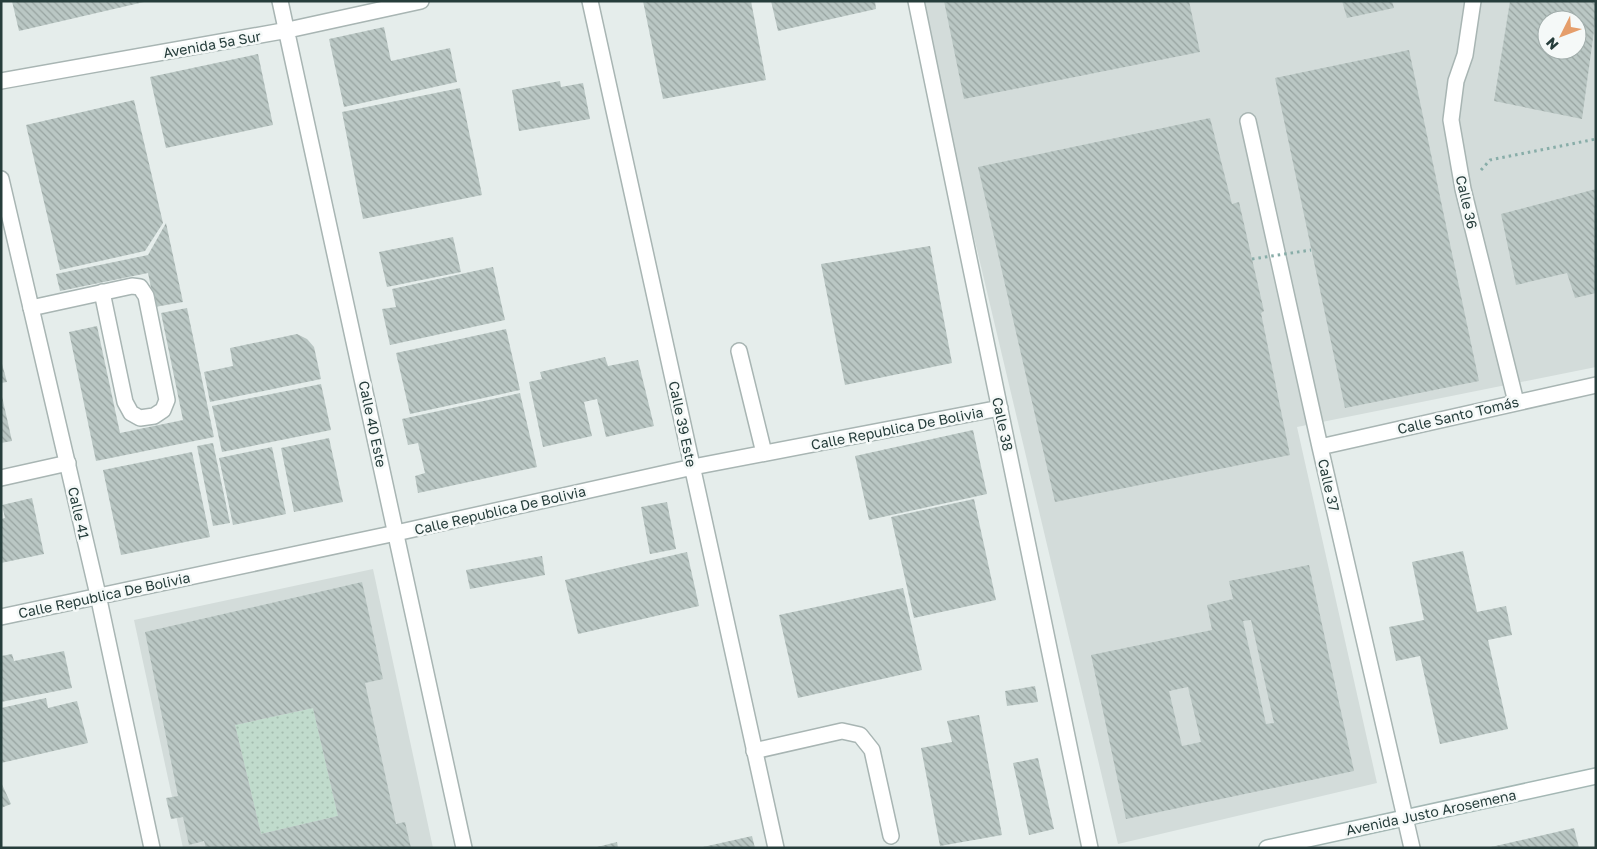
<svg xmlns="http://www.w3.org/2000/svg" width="1597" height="849" viewBox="0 0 1597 849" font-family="'Golos Text',sans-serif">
<defs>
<pattern id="park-dots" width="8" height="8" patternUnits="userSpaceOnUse" patternTransform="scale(1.25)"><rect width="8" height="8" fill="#c0dbcc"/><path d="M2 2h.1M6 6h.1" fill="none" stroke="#a5bdb0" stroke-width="1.8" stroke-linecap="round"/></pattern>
<pattern id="building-back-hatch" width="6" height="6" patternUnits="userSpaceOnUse" patternTransform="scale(1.25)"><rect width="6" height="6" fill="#bac7c4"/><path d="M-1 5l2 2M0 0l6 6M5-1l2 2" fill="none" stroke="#97a3a0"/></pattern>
</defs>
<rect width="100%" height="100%" fill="#e5edeb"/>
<path fill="#d3dcda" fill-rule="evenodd" d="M918,1H1596V367L1297,427L1377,783L1118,844ZM1547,20H1577V50H1547Z
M373,569L433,848H183L134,620Z"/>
<path fill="url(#park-dots)" d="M313,708L338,816L261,834L235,725Z"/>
<path fill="url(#building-back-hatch)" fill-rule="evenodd" d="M12,1H143L144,2L19,31Z
M643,1H751L766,80L663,99Z
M771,1H875L876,9L778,31Z
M944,1H1189L1200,52L964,99Z
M1342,1H1392L1394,8L1347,18Z
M1510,1H1596V16L1582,119L1494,101ZM1547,20H1577V50H1547Z
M384,27L391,61L450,48L457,82L344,107L329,39Z
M1409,50L1479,381L1345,408L1275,78Z
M258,54L273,125L166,148L150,77Z
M560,81L561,87L583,83L590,119L519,131L512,90Z
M460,88L482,195L363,219L342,112Z
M134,100L163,223L145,251L60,270L26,125Z
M1210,118L1232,204L1239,202L1252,259L1264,311L1261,313L1290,455L1055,502L978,167Z
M1596,189V293L1575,298L1567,273L1516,285L1501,214Z
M166,223L183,302L155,307L148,273L60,291L56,274L148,255Z
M453,237L461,272L387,287L379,252Z
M930,246L952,363L845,385L821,264Z
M493,267L505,320L390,345L382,309L396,307L392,289Z
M187,308L214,437L96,461L69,332L97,326L120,433L183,420L161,313Z
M506,329L520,390L410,414L396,353Z
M297,334L307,339L314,347L321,379L210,402L204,372L233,366L230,348Z
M605,357L608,366L638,360L654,426L606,437L597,399L584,402L592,436L543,447L529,382L542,379L540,372Z
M1,360L7,382L1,383Z
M321,384L331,430L222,452L212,406Z
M1,392L12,441L1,443Z
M520,393L537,467L418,493L415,476L425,473L418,443L408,445L402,419Z
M973,430L987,494L869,520L855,456Z
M329,438L343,502L294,512L281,448Z
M213,443L230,523L213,526L197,446Z
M272,447L286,514L233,525L219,458Z
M192,452L210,537L121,555L103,470Z
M32,498L44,554L1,563V519L5,518L2,505Z
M974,499L996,600L914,618L891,517Z
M667,502L676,549L650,554L641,507Z
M1463,551L1477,612L1506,606L1512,635L1488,640L1508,729L1440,744L1420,656L1396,661L1389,627L1424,620L1412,562Z
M687,552L699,606L578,634L565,580Z
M542,556L545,575L470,589L466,570Z
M1309,565L1354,771L1126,819L1091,655L1212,630L1207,605L1233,599L1229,581ZM1251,620L1274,723L1266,724L1243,621ZM1188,687L1201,742L1182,746L1169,691Z
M362,582L383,679L365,683L396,824L405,822L411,848H206L204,841L189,845L183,817L171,819L166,798L178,796L145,632ZM313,708L338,816L261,834L235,725Z
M903,588L922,670L798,698L779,615Z
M64,651L72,688L1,702V656L12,654L14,661Z
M1035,686L1038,702L1007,706L1005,691Z
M46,698L48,708L77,701L88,743L1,763V708Z
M979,715L1002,835L940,846L921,748L952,742L947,721Z
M1038,758L1054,829L1029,835L1013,763Z
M1,782L11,804L1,808Z
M1574,828L1579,848H1491V847Z
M752,836L755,848H704L703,847Z
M617,842L618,848H597V847Z"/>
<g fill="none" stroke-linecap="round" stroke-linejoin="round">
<g stroke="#a8b5b3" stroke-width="18">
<path id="lane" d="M31,308L132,286L140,287L146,296L167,400L163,410L154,416L140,418L131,413L125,402L102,292
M739,351L764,453
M1,478L68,463
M754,751L842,731L860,735L872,750L891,836"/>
</g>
<g stroke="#a8b5b3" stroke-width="18">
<path id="street" d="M280,1L464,848
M590,1L776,848
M916,1L1090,848
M1473,1L1465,55L1456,81L1451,120L1463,189L1516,402
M1,81L288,30L421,1
M1248,121L1320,447L1412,848
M1,179L98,595L152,848
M1320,447L1596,385
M1,617L396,533L693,467L1000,408"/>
</g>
<g stroke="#a4b7b4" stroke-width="18">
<path id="secondary" d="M1267,848L1596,776"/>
</g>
<path stroke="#88ada8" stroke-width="3" stroke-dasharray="2.5 4" stroke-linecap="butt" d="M1481,170L1490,160L1596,139"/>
<use href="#lane" stroke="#fff" stroke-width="15"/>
<use href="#street" stroke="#fff" stroke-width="15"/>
<use href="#secondary" stroke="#fff" stroke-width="15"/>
<path stroke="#88ada8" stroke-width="3" stroke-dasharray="2.5 4" stroke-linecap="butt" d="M1252,259L1311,250"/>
</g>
<g text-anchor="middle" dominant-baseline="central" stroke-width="5" stroke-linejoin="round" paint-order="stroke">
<g font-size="14" fill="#263d3b" stroke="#f5f9f8">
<text transform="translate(212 44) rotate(-10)">Avenida 5a Sur</text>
<text transform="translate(1467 202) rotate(77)">Calle 36</text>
<text transform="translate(1458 415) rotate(-13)">Calle Santo Tomás</text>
<text transform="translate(373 424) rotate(78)">Calle 40 Este</text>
<text transform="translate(683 424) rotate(78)">Calle 39 Este</text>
<text transform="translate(1003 424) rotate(78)">Calle 38</text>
<text transform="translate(897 428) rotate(-11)">Calle Republica De Bolivia</text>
<text transform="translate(1329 485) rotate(77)">Calle 37</text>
<text transform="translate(500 510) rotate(-13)">Calle Republica De Bolivia</text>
<text transform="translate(79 513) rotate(77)">Calle 41</text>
<text transform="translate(104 595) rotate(-12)">Calle Republica De Bolivia</text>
<text transform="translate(1431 812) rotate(-12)">Avenida Justo Arosemena</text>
</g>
</g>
<rect width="1597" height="849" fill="none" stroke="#263d3b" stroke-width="5"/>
<g transform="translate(1562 35) rotate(228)"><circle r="24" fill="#f5f9f8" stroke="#a2aeac"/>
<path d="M0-4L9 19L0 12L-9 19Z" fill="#e59e6b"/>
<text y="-8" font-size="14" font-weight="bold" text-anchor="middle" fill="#263d3b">N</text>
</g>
</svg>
